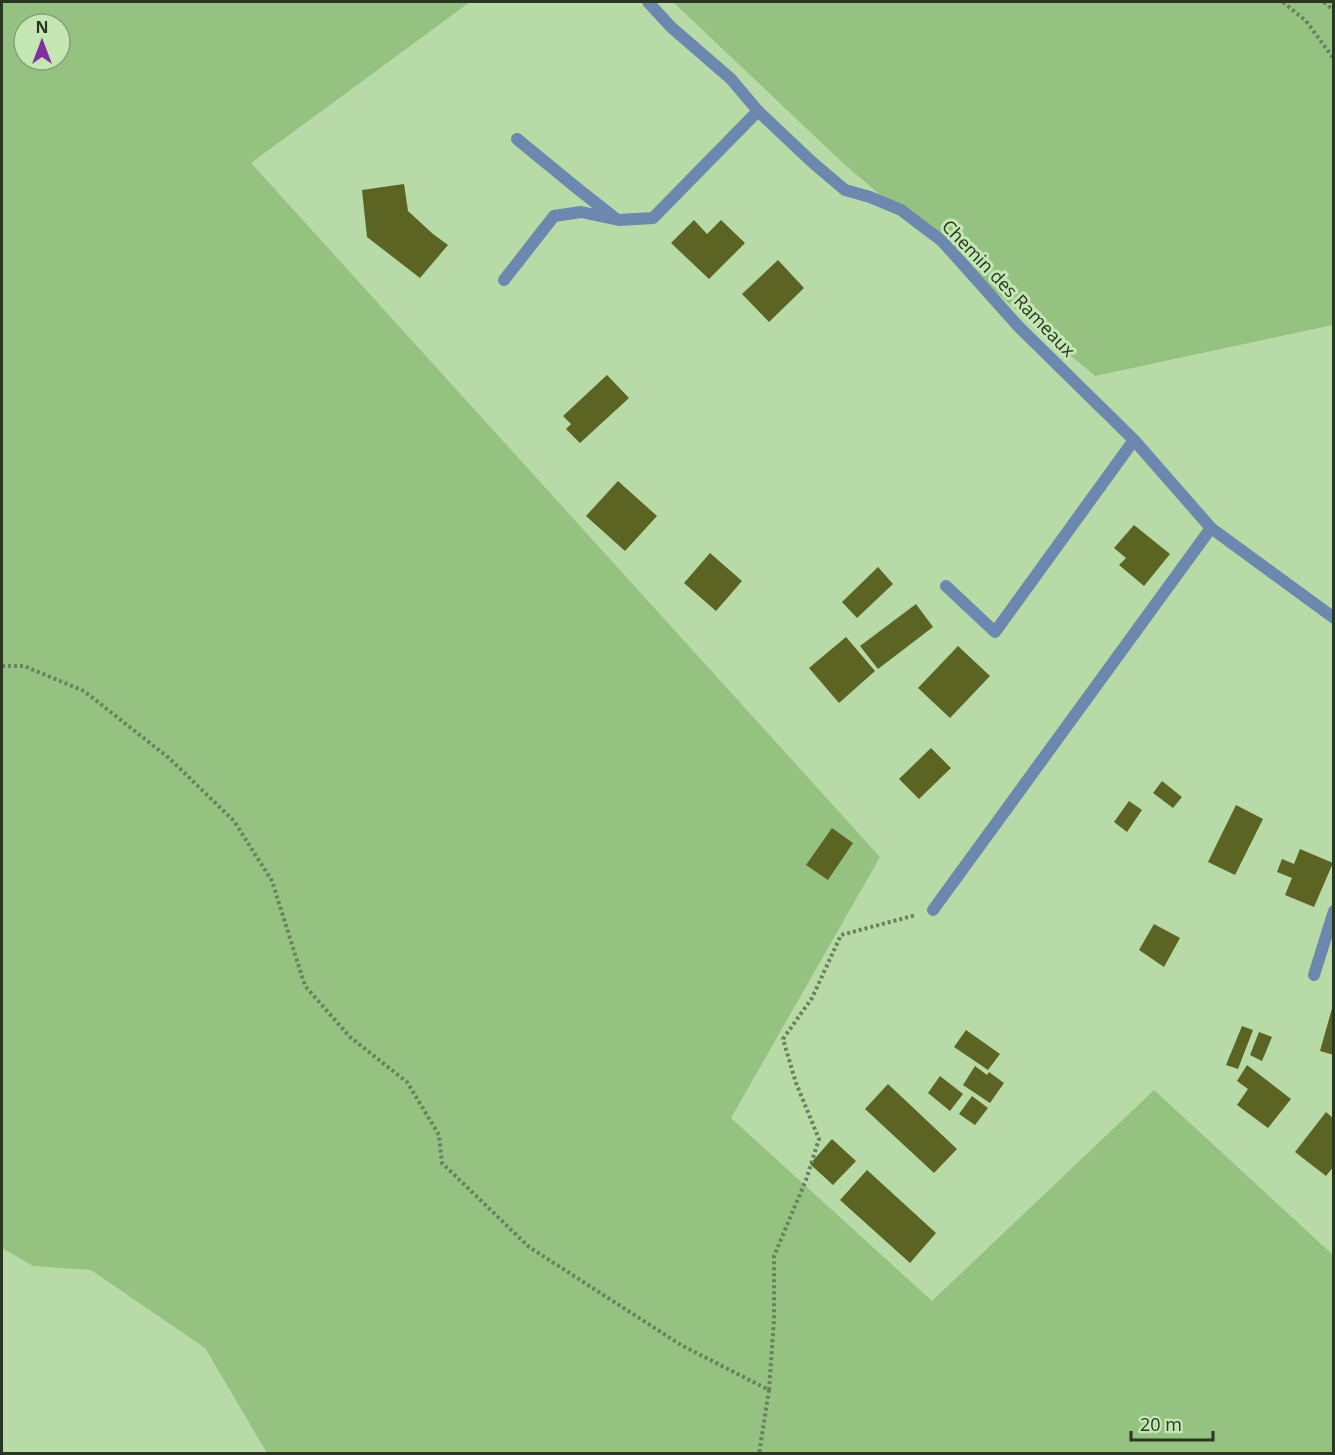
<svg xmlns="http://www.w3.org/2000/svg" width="1335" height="1455" viewBox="0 0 1335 1455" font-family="'Open Sans',sans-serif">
<rect width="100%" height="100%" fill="#b7daa7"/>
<path fill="#96c281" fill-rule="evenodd" d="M2,2H470L251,163L880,857L731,1118L932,1301L1154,1090L1333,1255V1453H267L205,1348L91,1270L33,1266L2,1248ZM24,24H60V60H24Z
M673,2H1333V325L1095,376L845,165Z"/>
<path fill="#5c6424" d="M404,184L408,211L433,234L448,245L420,278L367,237L362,190Z
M694,220L707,234L721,220L745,243L709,279L671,243Z
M778,260L804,288L769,322L742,294Z
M607,375L629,398L580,443L566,429L571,424L563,416Z
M618,481L657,516L625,551L586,516Z
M1134,525L1170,554L1144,586L1119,565L1126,558L1114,548Z
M710,553L742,581L716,611L684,583Z
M878,567L893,584L857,618L842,602Z
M916,604L933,627L878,669L860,646Z
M846,637L875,671L839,703L809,668Z
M958,646L990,676L950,718L918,688Z
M931,748L951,768L919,799L899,779Z
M1162,781L1182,797L1173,808L1153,793Z
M1129,801L1142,810L1127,832L1114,822Z
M1236,805L1263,819L1235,875L1208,862Z
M832,828L853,843L828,880L806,865Z
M1300,849L1333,863L1314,907L1285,895L1292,878L1277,872L1282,859L1294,864Z
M1154,924L1180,938L1164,967L1139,950Z
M1333,1005L1334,1006V1055L1320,1051Z
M1242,1026L1253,1030L1238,1069L1226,1065Z
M966,1030L1000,1054L988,1070L954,1047Z
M1259,1032L1272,1037L1262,1061L1250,1055Z
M1247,1065L1291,1099L1268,1128L1237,1105L1248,1089L1237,1081Z
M975,1066L987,1075L989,1072L1004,1083L990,1103L963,1085Z
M940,1076L963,1094L950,1111L928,1093Z
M888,1084L957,1149L934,1173L865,1109Z
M972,1096L988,1108L975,1125L959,1114Z
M1326,1112L1334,1119V1166L1326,1176L1295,1152Z
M832,1139L856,1161L833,1185L810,1164Z
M867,1170L936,1233L910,1263L840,1200Z"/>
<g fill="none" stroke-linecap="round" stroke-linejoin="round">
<path stroke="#69815e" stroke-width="4" stroke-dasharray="3 3" stroke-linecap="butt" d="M1283,2L1306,21L1334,59
M1324,2L1334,11
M2,666H24L84,691L169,758L234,821L272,881L305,986L350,1037L407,1082L439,1135L442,1163L529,1247L681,1345L769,1390L759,1454
M769,1390L774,1320V1256L806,1180L819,1139L796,1083L783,1039L812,998L841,935L916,915"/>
<path stroke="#6c88ae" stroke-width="12" d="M517,139L578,189L615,218
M504,280L554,216L581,212L619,220L653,218L758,111
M946,586L995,632L1134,440
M933,910L1211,528
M1314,975L1334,911"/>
<path stroke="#6c88ae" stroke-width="12" d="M648,2L671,27L731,79L758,111L812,162L845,190L870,197L901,210L942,241L1019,327L1134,440L1211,528L1334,618"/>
</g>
<g text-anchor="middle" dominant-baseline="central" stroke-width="6" stroke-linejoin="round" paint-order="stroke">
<g font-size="18" fill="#293722" stroke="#c4e7b3">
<text transform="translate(1009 288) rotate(46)">Chemin des Rameaux</text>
</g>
</g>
<rect width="1335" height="1455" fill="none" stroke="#293722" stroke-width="6"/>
<g transform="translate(42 42)"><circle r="28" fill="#c4e7b3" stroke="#86a179" stroke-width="1.5"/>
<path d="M0-4.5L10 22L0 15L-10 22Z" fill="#82309f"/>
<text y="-9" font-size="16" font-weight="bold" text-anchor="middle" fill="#293722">N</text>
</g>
<path d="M1131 1431v9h82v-9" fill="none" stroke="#293722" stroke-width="3"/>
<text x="1140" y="1431" font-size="18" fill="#293722" stroke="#c4e7b3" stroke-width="4.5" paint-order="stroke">20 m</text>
</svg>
